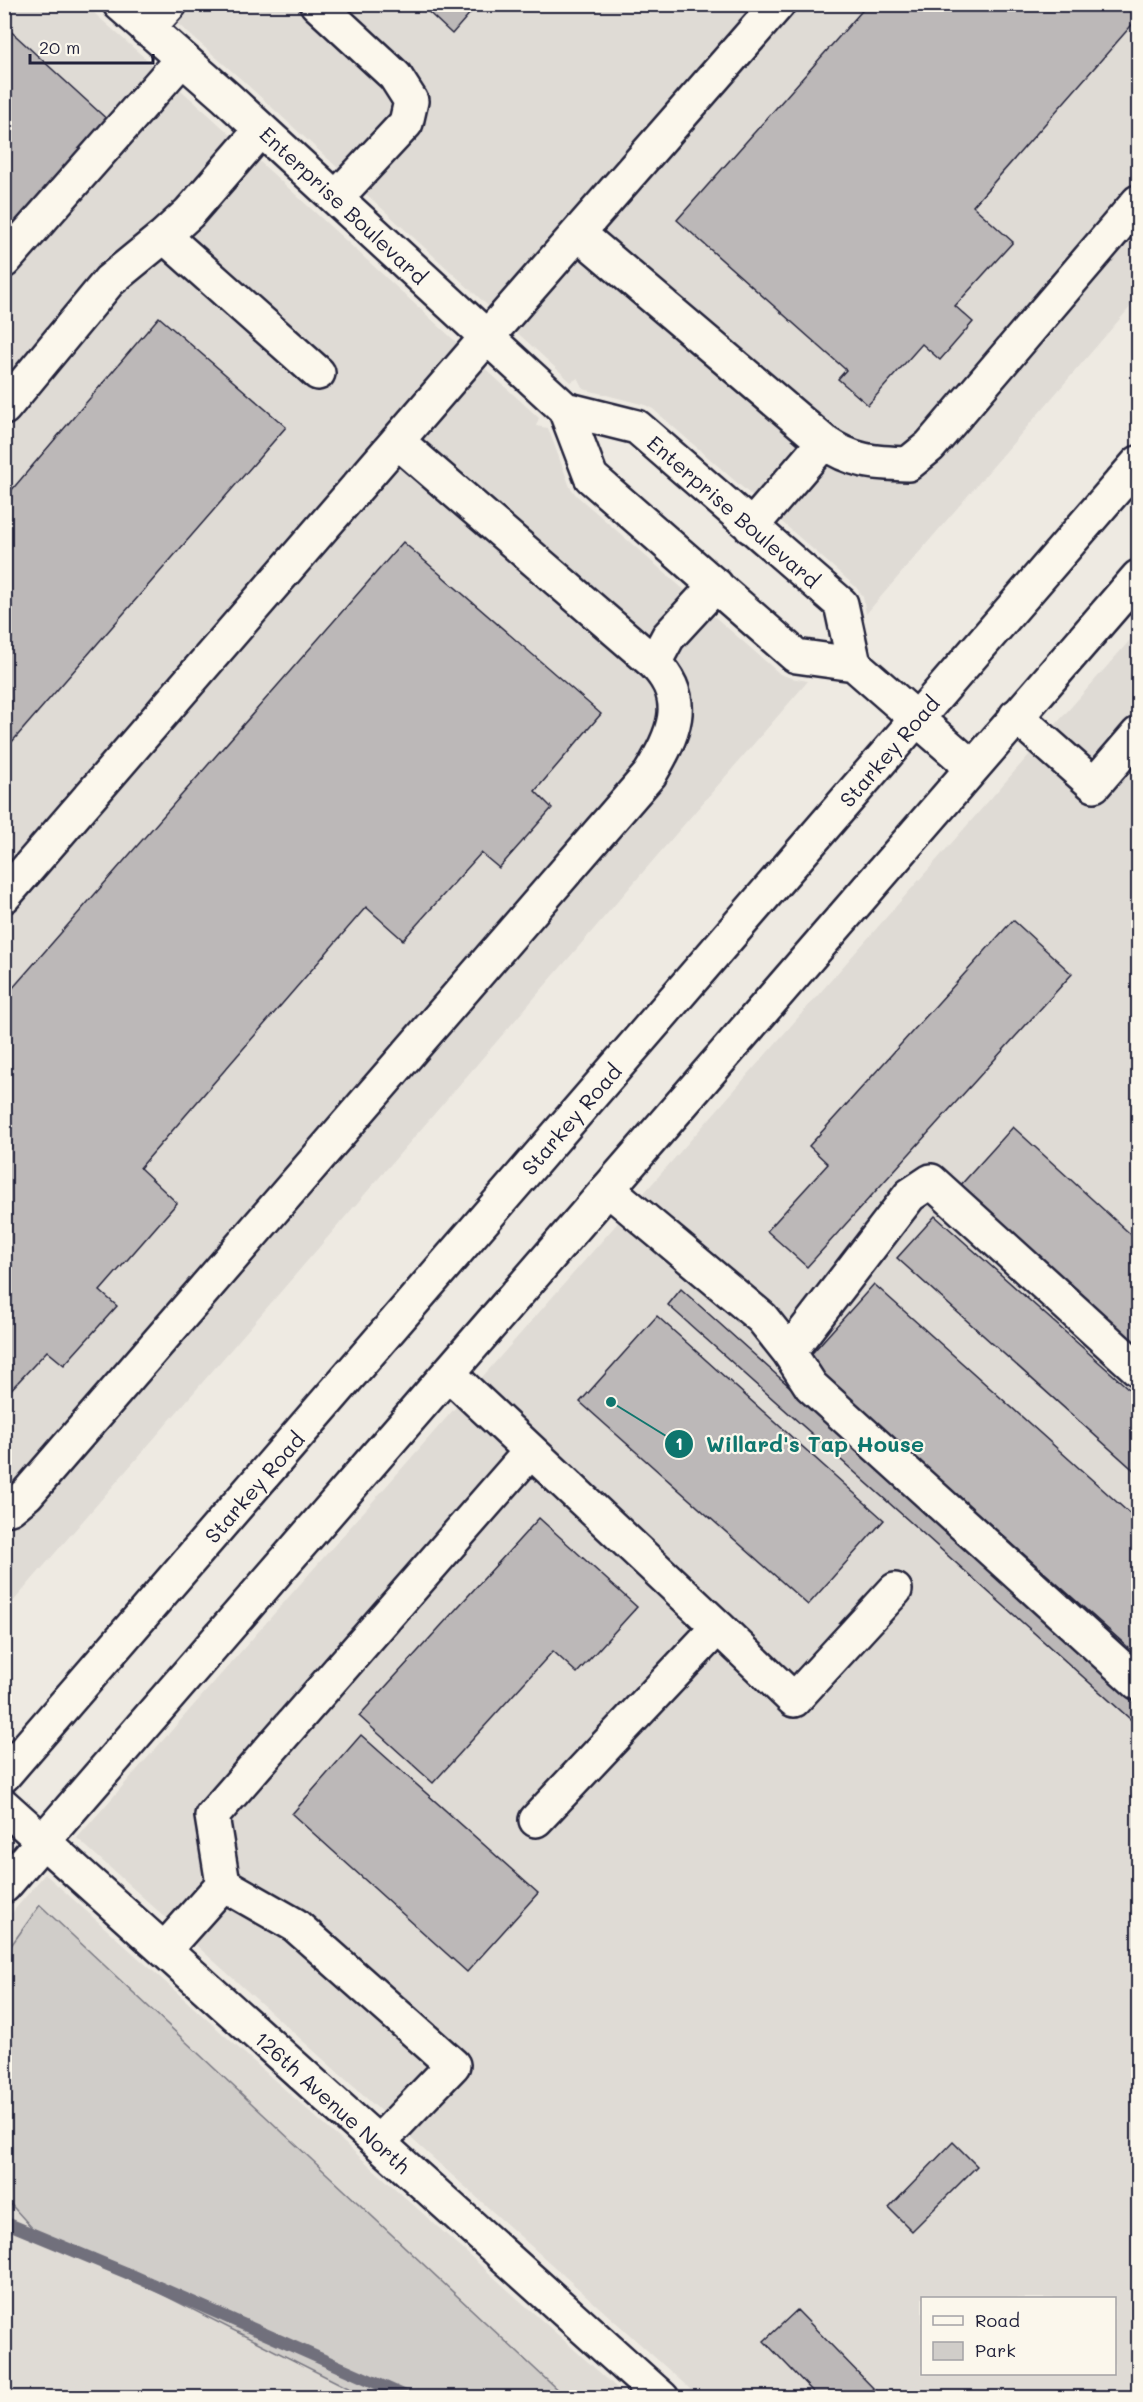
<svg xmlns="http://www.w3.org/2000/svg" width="1143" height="2402" viewBox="0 0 1143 2402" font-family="Mali,sans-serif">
<rect width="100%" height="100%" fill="#eeeae2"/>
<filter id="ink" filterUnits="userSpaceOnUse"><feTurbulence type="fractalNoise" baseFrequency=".0167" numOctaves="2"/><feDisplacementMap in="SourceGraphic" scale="12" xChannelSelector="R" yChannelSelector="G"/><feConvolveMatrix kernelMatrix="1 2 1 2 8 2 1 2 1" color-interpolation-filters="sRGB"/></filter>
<g filter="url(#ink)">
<path fill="#dfdbd5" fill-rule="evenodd" d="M84,4L209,115L539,418L536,426L548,428L570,487L576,495L780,674L791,678L808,681L5,1611V5Z
M156,5H1138V298L866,614L863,597L856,587L653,409L645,405L583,389L578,378L571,382L241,79Z
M1138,631V2397H699L77,1838ZM922,2298H1114V2374H922Z
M45,1874L627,2397H565L41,1905L5,1954V1921Z
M4,2198L34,2229L366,2397H5Z"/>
<path fill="#d0cdc9" stroke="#797882" stroke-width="1.5" d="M40,1905L565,2397H366L33,2229L5,2198V1954Z"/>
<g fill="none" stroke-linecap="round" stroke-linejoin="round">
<path stroke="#716f7c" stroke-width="12" d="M4,2222L127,2273L410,2398"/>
</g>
<path fill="#bcb8b8" stroke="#22223b" stroke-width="1.5" d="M420,4H478L452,34Z
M868,4H1138V18L973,206L1013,242L955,306L973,322L940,360L922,344L868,405L838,379L846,370L677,220Z
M4,25L111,123L4,242Z
M159,317L286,427L4,751V499Z
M403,542L601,714L535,791L552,808L499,868L481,853L403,940L366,907L140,1168L177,1203L100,1291L117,1306L64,1365L47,1351L4,1397V998Z
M1013,920L1072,974L807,1267L767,1231L828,1164L809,1146Z
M1013,1127L1138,1241V1352L958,1188Z
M935,1216L1138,1397V1474L897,1258Z
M874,1284L1138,1521V1656L806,1360Z
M681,1289L1138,1699V1726L668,1305Z
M657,1316L884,1520L808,1605L580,1402Z
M539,1518L637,1607L577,1673L553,1651L433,1783L359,1716Z
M361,1735L538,1893L467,1972L292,1814Z
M953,2142L977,2166L912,2231L889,2208Z
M797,2310L877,2392L872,2398H819L764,2341Z"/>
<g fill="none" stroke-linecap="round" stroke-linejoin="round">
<g stroke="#22223b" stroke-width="38">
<path id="minor" d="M120,4L226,97L565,409L591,477L796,656L854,664L972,767
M317,4L395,76L411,101L406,123L336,198
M147,29L170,4
M261,130L189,213L164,236L318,373
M578,233L824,442
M4,261L182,59
M4,408L109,281L164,236
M565,409L637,427L841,604L854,664
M397,441L654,663
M751,527L824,442C852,462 875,463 908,464L930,446L1138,202
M1016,716L1094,785L1138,734
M4,896L487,337L778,4
M608,1189L762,1318L789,1352L811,1386L1138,1683
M789,1352L910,1195L931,1181L1138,1369
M449,1374L718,1627L536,1820
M4,1509L10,1508L27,1494L650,774C673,735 691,700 654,663L668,637L716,585
M718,1627L794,1700L895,1590
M4,1806L662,2398
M223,1884L295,1925L453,2065L379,2142
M164,1950L223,1884L212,1816L530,1452"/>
</g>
<g stroke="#22223b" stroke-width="38">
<path id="major" d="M4,1775L1138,463
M4,1886L1138,577"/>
</g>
<use href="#minor" stroke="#fbf7ec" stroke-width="33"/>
<use href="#major" stroke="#fbf7ec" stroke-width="33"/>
</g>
</g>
<g text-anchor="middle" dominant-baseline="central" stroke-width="4.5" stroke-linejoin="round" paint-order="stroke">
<g font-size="21" fill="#22223b" stroke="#fbf7ec">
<text transform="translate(344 205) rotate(43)">Enterprise Boulevard</text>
<text transform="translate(734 511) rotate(41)">Enterprise Boulevard</text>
<text transform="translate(889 751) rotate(-49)">Starkey Road</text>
<text transform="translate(571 1119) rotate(-49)">Starkey Road</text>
<text transform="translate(254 1487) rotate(-49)">Starkey Road</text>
<text transform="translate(333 2102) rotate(42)">126th Avenue North</text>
</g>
</g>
<path fill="none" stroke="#0f766e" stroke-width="2" d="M611 1402L679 1444"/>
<g fill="#0f766e" stroke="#fbf7ec" stroke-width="2">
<circle cx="611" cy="1402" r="6"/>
<circle cx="679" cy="1444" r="15"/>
</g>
<g font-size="18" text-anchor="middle" font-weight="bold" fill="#fff">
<text x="679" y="1450">1</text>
</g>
<g font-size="22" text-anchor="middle" font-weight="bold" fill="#0f766e" stroke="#fbf7ec" stroke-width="4.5" stroke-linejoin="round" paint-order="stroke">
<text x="815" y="1452">Willard's Tap House</text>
</g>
<rect width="1143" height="2402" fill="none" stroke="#fbf7ec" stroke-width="24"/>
<rect x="12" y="12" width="1119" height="2378" fill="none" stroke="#22223b" stroke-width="2" filter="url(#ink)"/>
<rect x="921" y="2297" width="195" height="78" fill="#fbf7ec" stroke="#a4a2a5" stroke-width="1.5"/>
<rect x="933" y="2316" width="30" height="9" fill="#fbf7ec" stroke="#a4a2a5" stroke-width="1.5"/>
<text x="975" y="2327" font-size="18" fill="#22223b">Road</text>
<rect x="933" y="2342" width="30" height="18" fill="#d0cdc9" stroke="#a4a2a5" stroke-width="1.5"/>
<text x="975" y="2357" font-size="18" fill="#22223b">Park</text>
<path d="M30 54v9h123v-9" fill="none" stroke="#22223b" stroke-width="3"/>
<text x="39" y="54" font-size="18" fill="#22223b" stroke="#fbf7ec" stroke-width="4.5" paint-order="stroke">20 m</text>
</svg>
